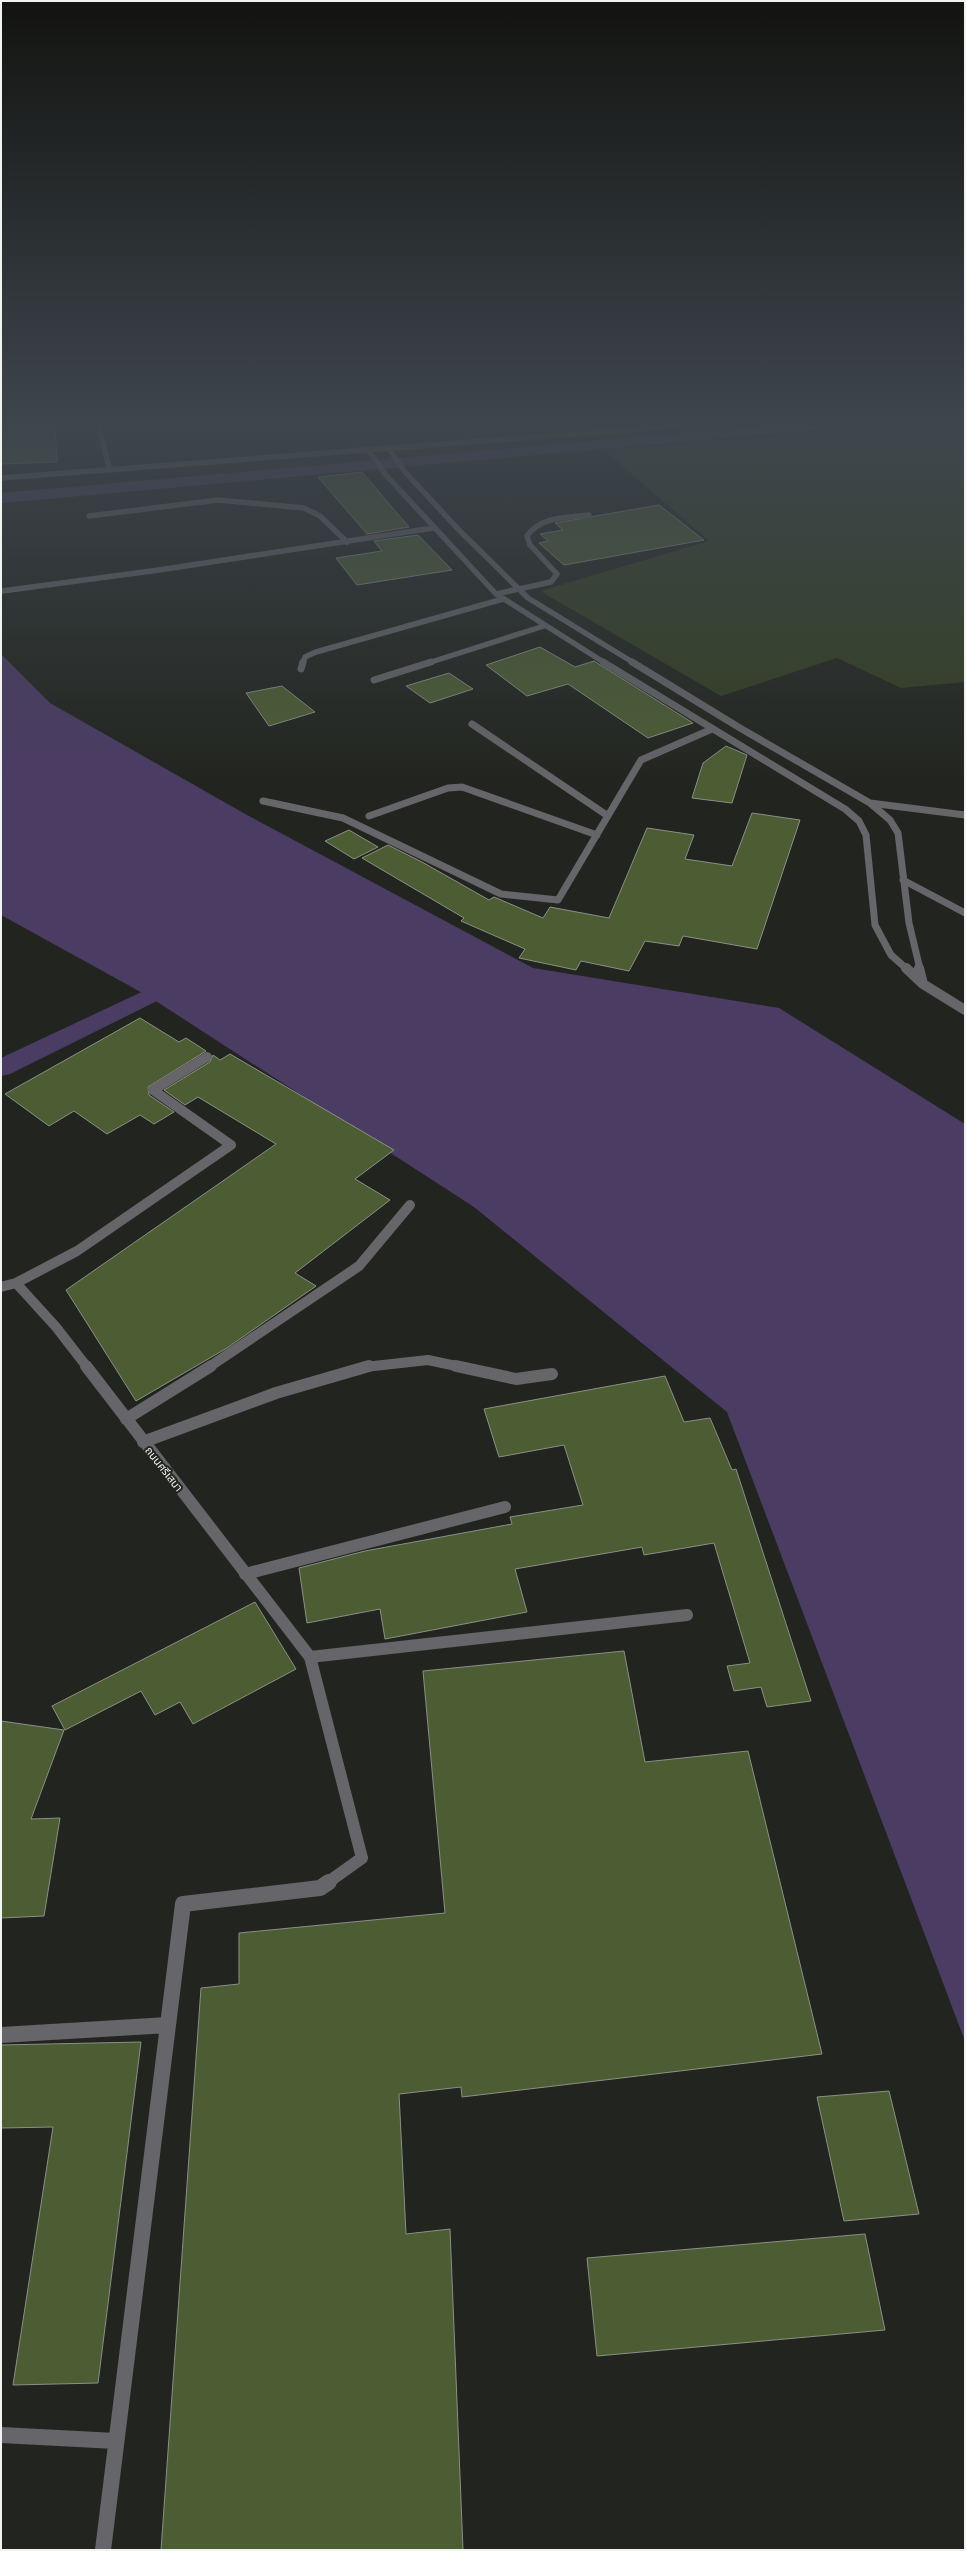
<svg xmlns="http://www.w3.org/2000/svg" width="966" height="2551" viewBox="0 0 966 2551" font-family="'Asap Condensed','Noto Sans Thai',sans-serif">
<rect width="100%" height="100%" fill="#22251f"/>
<path fill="#333f21" d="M905,426H965V682L901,688L837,658L721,696L540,591L709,541L604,450Z"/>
<path fill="#4b3c64" d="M1,654L50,703L247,815L533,968L779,1008L965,1124V2041L727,1412L474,1207L148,996L1,915Z"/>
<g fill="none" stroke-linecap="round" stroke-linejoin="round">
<path fill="#4b3c64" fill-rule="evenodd" d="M765,426H822L815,430L1,503V493Z
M148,989L157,991L160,996L157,1001L10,1074L1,1076V1058Z"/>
</g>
<path fill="#4c5d33" stroke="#8b8f86" d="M32,426H55L57,462L1,464V428Z
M362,472L409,527L367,534L318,477Z
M659,505L704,540L564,565L539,543L548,541L540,534L563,530L555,523Z
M418,535L452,570L357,585L336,558L382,551L374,541Z
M540,647L575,667L594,661L693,723L648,738L568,684L527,696L486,665Z
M449,673L473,689L430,703L406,686Z
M282,686L315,712L269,726L246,693Z
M726,746L747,755L732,803L692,798L703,763Z
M752,813L800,820L757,949L683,936L679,946L645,941L629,971L581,961L576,970L519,958L525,949L461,921L464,918L362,858L388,845L422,862L489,900L494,897L543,918L550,907L609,918L647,828L694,835L685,859L732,866Z
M349,830L378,847L354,859L325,841Z
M140,1018L179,1042L186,1038L206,1051L148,1087L149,1095L174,1112L154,1124L140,1115L107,1134L74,1111L49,1126L5,1094Z
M230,1054L394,1150L355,1179L390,1200L295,1273L316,1286L227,1348L136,1401L66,1290L276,1144L198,1097L185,1105L164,1090L210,1062L213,1055L220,1060Z
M665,1376L684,1422L710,1418L732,1470L736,1469L811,1701L767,1707L761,1687L734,1691L727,1666L750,1663L714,1543L644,1555L642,1547L515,1569L527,1612L385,1639L380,1609L307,1623L299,1568L365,1551L512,1524L510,1517L583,1505L564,1445L499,1457L484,1409Z
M255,1602L296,1669L193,1724L180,1702L155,1715L141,1691L65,1730L52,1706Z
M624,1651L645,1762L748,1751L822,2054L462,2097L461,2087L399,2094L406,2234L450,2229L463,2550H161L201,1988L239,1984V1933L445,1913L423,1671Z
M1,1721L64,1730L31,1819L60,1818L44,1916L1,1918Z
M141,2042L98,2383L13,2385L53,2127L1,2128V2045Z
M889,2091L919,2214L844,2221L817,2097Z
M865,2234L885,2330L597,2356L587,2258Z"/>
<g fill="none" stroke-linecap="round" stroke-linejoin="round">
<path stroke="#666569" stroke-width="5.5" d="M99,426L109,468
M389,449L405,472L459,530L528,598L634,663
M369,451L385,474L496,594L605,663
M1,478L679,426
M89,516L218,500L304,508L320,516L347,542
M2,591L159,570L433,528
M496,594L551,582L557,574L530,545L527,536C541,516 567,518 589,515
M303,663L305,657L316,652L503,599
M428,663L544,626"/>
<path stroke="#666569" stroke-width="7" d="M603,662L845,809L859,821L866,835L875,925L891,955L907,969
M632,662L740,728L870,803L890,820L898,833L909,923L920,969
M301,669L303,662
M374,680L431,662
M472,724L608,816
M263,801L343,818L501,894L558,900L641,760L712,729
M870,803L965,815
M369,816L448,788L462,787L597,835
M903,880L965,913"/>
<path stroke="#666569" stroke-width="10" d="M906,968L923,984L965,1010
M919,968L923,984
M16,1283L56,1327L87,1367
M1,1287L16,1283L77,1251L231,1145L153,1090L207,1057
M209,1367L359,1266L410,1205
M365,1367L428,1360L461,1367"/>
<path stroke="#666569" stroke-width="12" d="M86,1366L310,1657L362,1858L327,1883
M456,1366L516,1379L552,1374
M126,1419L211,1366
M143,1442L276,1393L369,1366
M245,1574L505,1507
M310,1657L687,1615"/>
<path stroke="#666569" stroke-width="16" d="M1,2035L168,2025
M1,2435L116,2441
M103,2550L183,1904L320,1888L329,1882"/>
</g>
<linearGradient id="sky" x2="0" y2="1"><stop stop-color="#131411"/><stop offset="0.54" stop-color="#3e464d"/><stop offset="1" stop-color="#3e464d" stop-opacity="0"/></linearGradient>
<rect width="966" height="783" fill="url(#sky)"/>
<g text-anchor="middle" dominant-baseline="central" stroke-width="4" stroke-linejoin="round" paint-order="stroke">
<g font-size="11" fill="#f0f3ee" stroke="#22251f">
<text transform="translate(164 1469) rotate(52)">ถนนศรีเสนา</text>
</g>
</g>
<rect width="966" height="2551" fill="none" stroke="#f0f3ee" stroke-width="4"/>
</svg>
